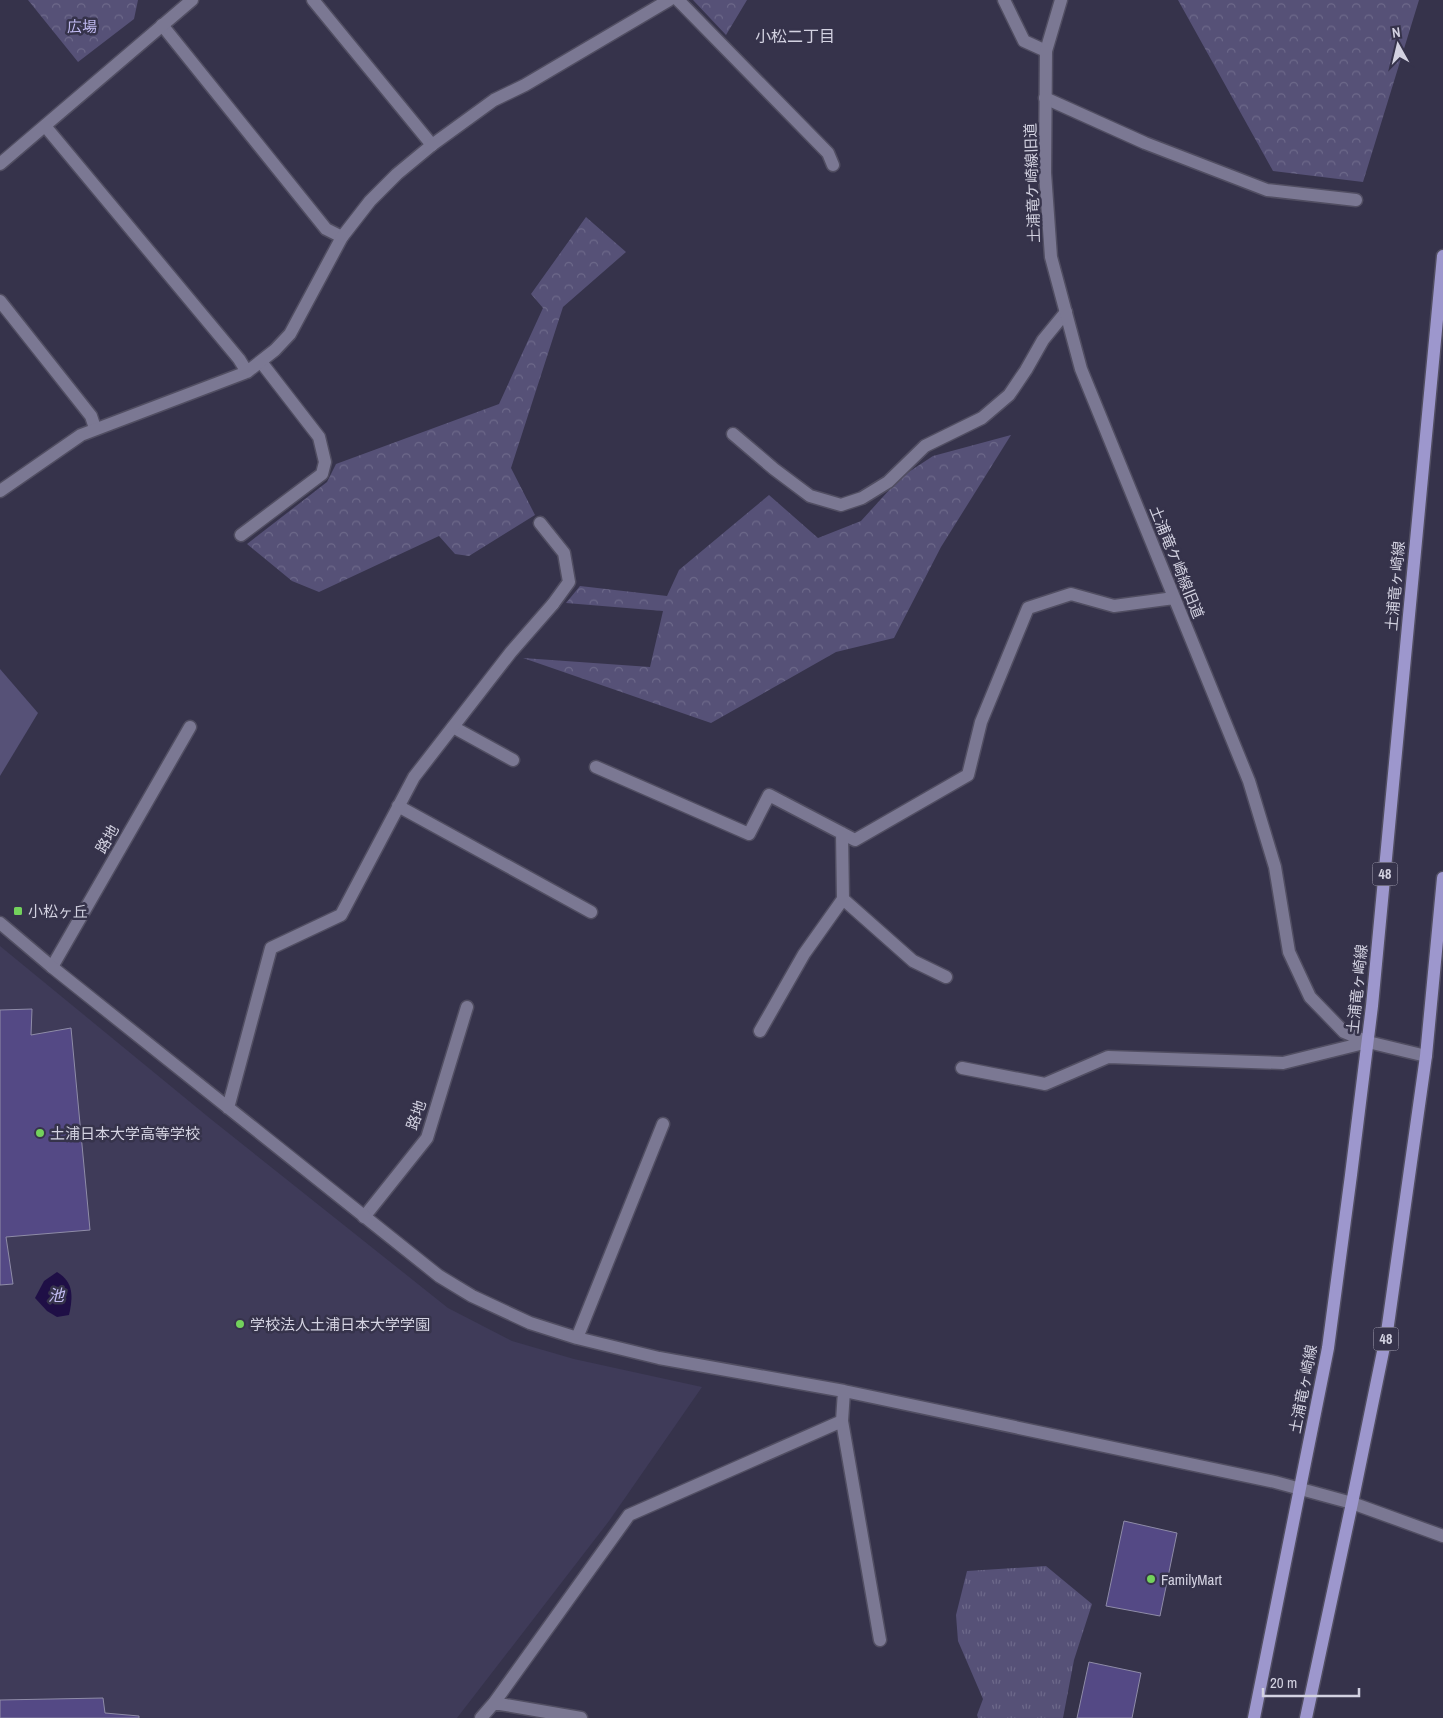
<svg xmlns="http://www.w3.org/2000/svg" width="1443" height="1718" viewBox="0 0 1443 1718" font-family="'Archivo Narrow','Noto Sans JP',sans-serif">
<defs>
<pattern id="grass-tufts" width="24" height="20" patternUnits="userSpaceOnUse" patternTransform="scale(1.25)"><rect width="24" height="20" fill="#565177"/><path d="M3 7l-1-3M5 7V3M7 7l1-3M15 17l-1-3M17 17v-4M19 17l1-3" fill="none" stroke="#6d698a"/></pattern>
<pattern id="forest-crowns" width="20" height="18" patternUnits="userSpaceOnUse" patternTransform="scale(1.25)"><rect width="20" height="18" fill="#565177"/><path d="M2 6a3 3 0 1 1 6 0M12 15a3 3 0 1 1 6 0" fill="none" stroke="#6d698a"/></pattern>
</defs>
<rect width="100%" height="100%" fill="#36334b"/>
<path fill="#3f3b59" d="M0,946L212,1120L448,1308L512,1341L574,1359L702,1387L609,1521L457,1718H0Z"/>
<path fill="url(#grass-tufts)" d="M1046,1566L1092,1604L1074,1660L1063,1718H978L977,1715L983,1699L958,1641L956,1615L967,1571Z"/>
<path fill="url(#forest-crowns)" d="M28,0H138L134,19L78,62Z
M693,0H747L726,35Z
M1178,0H1419L1363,182L1273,171Z
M586,217L626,252L563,307L511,468L535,515L469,556L455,554L439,536L319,592L292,581L247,544L327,482L336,464L499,404L543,308L531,294Z
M1011,435L941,547L894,638L836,652L711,723L523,658L650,667L663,611L566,603L580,586L667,596L679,570L769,495L818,538L861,521L901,477L933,456Z"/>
<path fill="#565177" d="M0,669L38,713L0,776Z"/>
<path fill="#1f0f46" d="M57,1272C74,1282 73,1297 69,1315L57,1317L47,1311L35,1298L44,1281Z"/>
<path fill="#544985" stroke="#8f8ca8" d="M32,1009L31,1035L71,1028L90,1230L6,1237L13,1284L0,1285V1010Z
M1124,1521L1177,1533L1160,1616L1106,1606Z
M1089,1662L1141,1673L1132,1718H1077Z
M103,1698L105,1713L139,1716V1718H0V1700Z"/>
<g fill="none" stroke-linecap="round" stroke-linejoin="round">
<g stroke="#514e62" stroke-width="15">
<path id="lane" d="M313,0L432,145
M1004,0L1024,41L1046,51
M162,25L326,229L342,237
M1045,98L1145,143L1267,190L1356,200
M0,301L91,416L95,428
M733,434L774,469L810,496L841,505L862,498L888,482L925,446L982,418L1009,395L1026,370L1043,340L1066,312
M540,523L564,553L569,582L553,604
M241,535L322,474L325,462L319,437L261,362
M453,727L513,760
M52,967L190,727
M364,1217L427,1138L467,1007"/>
</g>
<g stroke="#514e62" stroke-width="15">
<path id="street" d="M678,0L828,153L833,165
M1061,0L1046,51L1045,173L1051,257L1081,369L1249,781L1275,867L1289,952L1310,997L1344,1032L1368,1042L1426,1056
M45,126L239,359L247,372
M0,164L192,0
M0,491L81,435L247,372L275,350L290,334L342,237L370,201L397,174L432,145L494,100L525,85L669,0
M596,767L749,834L769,795L855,840L968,775L981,722L1028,608L1071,594L1114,606L1174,598
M398,806L591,912
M843,899L913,961L946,977
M0,923L52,967L439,1276L472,1296L530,1323L577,1338L659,1358L844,1391L1275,1482L1352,1503L1443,1536
M760,1031L804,954L843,899L842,833
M962,1068L1045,1084L1108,1057L1283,1063L1368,1042
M228,1108L271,948L341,915L414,777L511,652L553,604
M577,1338L663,1124
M844,1391L842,1421L880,1640
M494,1703L581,1718
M481,1718L494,1703L629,1515L842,1421"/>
</g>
<g stroke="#514e62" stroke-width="15">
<path id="primary" d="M1254,1718L1328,1348L1351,1175L1372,1006L1443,256
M1306,1718L1352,1503L1387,1332L1426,1056L1443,878"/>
</g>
<use href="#lane" stroke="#7b7893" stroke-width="12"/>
<use href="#street" stroke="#7b7893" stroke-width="12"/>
<use href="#primary" stroke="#9d97cd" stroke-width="12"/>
</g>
<g fill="#73d25c" stroke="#36334b" stroke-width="2">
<rect x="13" y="906" width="10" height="10" rx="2.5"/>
<circle cx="40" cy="1133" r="5"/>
<circle cx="240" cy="1324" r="5"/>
<circle cx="1151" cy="1579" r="5"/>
</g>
<g text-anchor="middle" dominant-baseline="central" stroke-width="5" stroke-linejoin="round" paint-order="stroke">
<g fill="#36334b" stroke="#a4a2b4" stroke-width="1">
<rect x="1372.5" y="862.5" width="25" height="23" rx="4"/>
<rect x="1373.5" y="1327.5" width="25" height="23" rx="4"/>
</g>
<g font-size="14" font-weight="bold" fill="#d3d2e1">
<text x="1385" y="874">48</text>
<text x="1386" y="1339">48</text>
</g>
<g font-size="15" fill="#c0baf1" stroke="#36334b">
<text x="82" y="26">広場</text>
</g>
<g font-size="15" fill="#d3d2e1" stroke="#36334b">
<text transform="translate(1032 183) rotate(-92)">土浦竜ケ崎線旧道</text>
<text transform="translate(1177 562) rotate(68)">土浦竜ケ崎線旧道</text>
<text transform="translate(1395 586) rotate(-85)">土浦竜ヶ崎線</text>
<text transform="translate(107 839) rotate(-60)">路地</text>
<text transform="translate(1357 989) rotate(-84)">土浦竜ヶ崎線</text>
<text transform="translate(416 1115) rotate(-71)">路地</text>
<text transform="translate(1303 1389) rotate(-79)">土浦竜ヶ崎線</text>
</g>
<g font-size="15" fill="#d3d2e1" stroke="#36334b" text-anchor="start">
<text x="28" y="911">小松ヶ丘</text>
<text x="50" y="1133">土浦日本大学高等学校</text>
<text x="250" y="1324">学校法人土浦日本大学学園</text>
<text x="1161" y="1579">FamilyMart</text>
</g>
<g font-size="16" fill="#d3d2e1" stroke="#36334b">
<text x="795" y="36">小松二丁目</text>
</g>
<g font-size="16" font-style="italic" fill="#c4bef5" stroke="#36334b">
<text x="56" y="1295">池</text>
</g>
</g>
<g transform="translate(1398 45) rotate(352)" stroke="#36334b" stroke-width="4" paint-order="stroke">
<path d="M0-4L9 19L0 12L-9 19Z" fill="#d3d2e1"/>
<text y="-8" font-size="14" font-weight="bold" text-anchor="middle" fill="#d3d2e1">N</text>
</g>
<path d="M1263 1688v8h96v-8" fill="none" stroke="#d3d2e1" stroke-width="2.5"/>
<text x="1270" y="1688" font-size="15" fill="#d3d2e1" stroke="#36334b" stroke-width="4" paint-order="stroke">20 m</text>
</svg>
